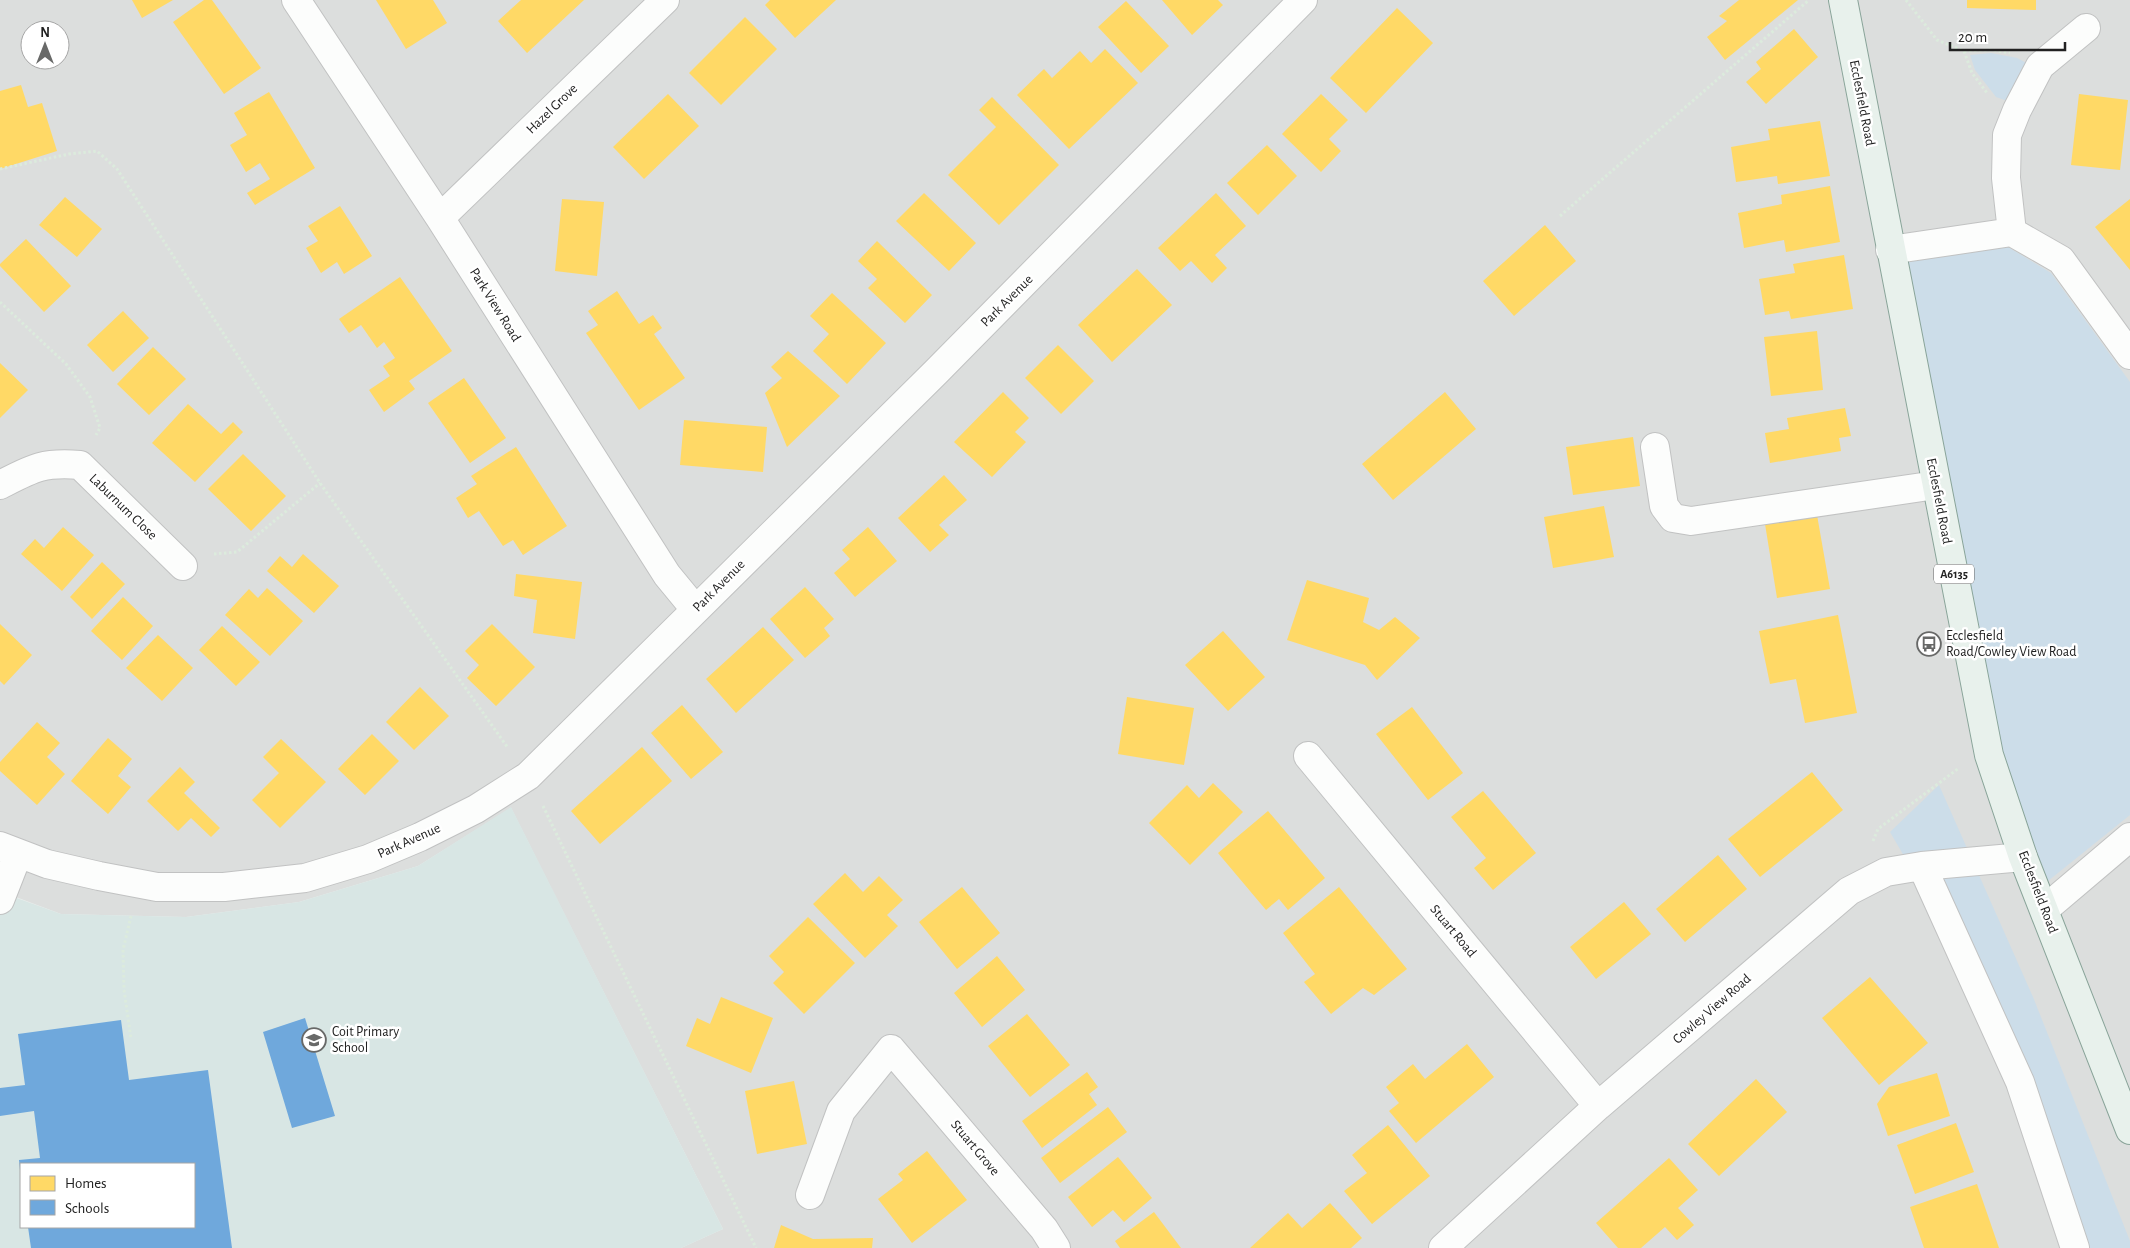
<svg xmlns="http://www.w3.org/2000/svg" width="2130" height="1248" viewBox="0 0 2130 1248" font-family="'Alegreya Sans',sans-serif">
<rect width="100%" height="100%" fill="#ebefed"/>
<path fill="#dcdedd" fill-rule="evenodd" d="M0,0H2130V1248H681L723,1229L511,808L418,866L299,902L186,917L61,914L0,891ZM30,30H60V60H30Z"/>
<path fill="#d8e6e4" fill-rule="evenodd" d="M511,807L723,1229L681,1248H0V892L61,914L186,917L299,902L418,866ZM21,1164H194V1227H21Z"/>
<path fill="#ccdde9" d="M1991,53L2017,58L2034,67L2016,104L1996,97L1975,70L1970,55Z
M2008,247L2051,273L2130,382V815L2048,881L2002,780L1900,263Z
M1939,785L2033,997L2130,1241V1248H2089L2030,1072L1890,832Z"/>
<path fill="#ffd966" d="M132,0H173L142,18Z
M204,0H212L261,68L224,94L173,22Z
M376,0H433L447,23L406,49Z
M521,0H584L527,53L498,21Z
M770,0H836L795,38L765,5Z
M1162,0H1218L1223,5L1192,35Z
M1739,0H1798L1725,60L1707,37L1727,21L1719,16Z
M1967,0H2036V10L1967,8Z
M1126,1L1169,46L1141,73L1098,27Z
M1397,8L1433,43L1366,113L1330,78Z
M745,17L777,49L721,105L689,73Z
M1794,29L1818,57L1766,104L1746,82L1761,69L1756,62Z
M1105,49L1138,83L1069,149L1017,95L1044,69L1052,78L1080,51L1091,63Z
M21,85L28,107L42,103L57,151L0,169V91Z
M269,92L315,168L255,205L247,193L270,179L260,163L246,172L230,145L247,135L234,113Z
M668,94L699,126L644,179L613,147Z
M1321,94L1348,120L1329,139L1341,151L1321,172L1282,134Z
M2079,94L2128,100L2120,170L2071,165Z
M992,97L1059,165L999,225L948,175L996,127L979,110Z
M1820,121L1830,176L1778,184L1777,176L1736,182L1731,147L1770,140L1768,129Z
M1267,145L1297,176L1258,215L1227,183Z
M1830,186L1840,242L1786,252L1784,240L1744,248L1738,213L1782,204L1781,195Z
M924,193L976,243L949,271L896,221Z
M1216,193L1246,226L1215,255L1227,268L1212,283L1191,261L1180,271L1158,248Z
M65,197L102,229L77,257L39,225Z
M562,199L604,202L597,276L555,271Z
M2130,199V270L2095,227Z
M340,206L372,256L344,274L337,262L321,273L306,248L318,241L308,226Z
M1545,225L1576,261L1514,316L1483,281Z
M26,239L71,286L44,312L0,266V264Z
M877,241L932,295L905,323L868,288L877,279L858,261Z
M1844,255L1853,309L1791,319L1789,311L1765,315L1759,279L1795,273L1793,264Z
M1137,269L1172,305L1112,362L1078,325Z
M400,277L452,351L409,381L415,389L384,412L369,390L390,376L383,366L395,358L384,342L377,348L361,325L349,333L339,319Z
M617,291L639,324L653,315L662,328L654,334L685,378L639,410L586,333L598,325L588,311Z
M832,293L886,343L847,384L813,351L829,334L810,316Z
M123,311L149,338L113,372L87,345Z
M1817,331L1823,390L1771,396L1764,337Z
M1058,345L1094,381L1061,414L1025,378Z
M153,347L186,379L149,415L117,384Z
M788,351L840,396L787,447L765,393L782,378L771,367Z
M0,363L28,390L0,418Z
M464,378L506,438L470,463L428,403Z
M1003,392L1029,418L1015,432L1026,442L992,477L954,442Z
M1445,392L1476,429L1393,500L1362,464Z
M188,404L221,434L233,422L243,432L195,482L152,443Z
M1845,408L1851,436L1839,438L1841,451L1770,463L1765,433L1789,429L1787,418Z
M684,420L767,427L763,472L680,465Z
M1633,437L1640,486L1573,495L1566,447Z
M516,447L567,526L523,555L513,540L503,546L479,511L468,518L456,498L477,484L471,476Z
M243,454L286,496L251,531L208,489Z
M944,475L967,500L939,525L949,535L930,552L898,518Z
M1604,506L1614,557L1553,568L1544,517Z
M1817,515L1830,589L1777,598L1765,524Z
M63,527L94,555L62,591L21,554L35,539L44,548Z
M868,527L897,561L855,597L834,573L850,559L842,550Z
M303,554L339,586L314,613L267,571L280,556L292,567Z
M102,562L125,584L92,619L70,597Z
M516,574L582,582L575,639L533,633L537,600L514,596Z
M1307,580L1369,598L1363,622L1379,630L1395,617L1420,638L1377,680L1365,665L1287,640Z
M805,587L834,619L824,628L830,636L805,658L770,619Z
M267,588L303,621L270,656L225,615L249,589L258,598Z
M123,597L153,626L122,660L91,631Z
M1838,615L1857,713L1805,723L1796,679L1770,684L1759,631Z
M0,624L32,655L4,685L0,681Z
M492,624L535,667L496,706L467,678L479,665L465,651Z
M222,626L260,662L236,686L199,650Z
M763,627L794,660L736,713L706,679Z
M1223,631L1265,677L1228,711L1185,665Z
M158,635L193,668L162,701L126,668Z
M420,687L449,716L414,750L386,722Z
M1127,697L1194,708L1184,765L1118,754Z
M682,705L723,752L691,779L651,733Z
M1412,707L1463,773L1428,800L1376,734Z
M37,722L60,743L47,757L65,774L37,805L0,771V762Z
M372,734L399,761L365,795L338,769Z
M108,738L132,759L118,776L131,787L108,814L71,781Z
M281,739L326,782L280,828L252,800L279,773L263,757Z
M642,747L672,781L600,844L571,811Z
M180,767L195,782L184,793L220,828L211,837L191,818L178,831L147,801Z
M1812,772L1843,810L1760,877L1728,839Z
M1213,783L1243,812L1190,865L1149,823L1187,785L1199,798Z
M1483,791L1536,853L1493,890L1474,868L1486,858L1451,817Z
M1268,811L1325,878L1288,910L1279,899L1266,910L1218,853Z
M1718,855L1747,889L1685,942L1656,909Z
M845,873L863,892L879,876L903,900L887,915L898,926L865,958L813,904Z
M962,887L1000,933L957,969L919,922Z
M1339,887L1407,969L1374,995L1363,988L1331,1014L1304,982L1315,974L1283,933Z
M1624,902L1651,934L1596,979L1570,947Z
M808,917L855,963L804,1014L773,983L784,972L769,956Z
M997,956L1025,990L982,1027L954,993Z
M1870,977L1928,1043L1879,1085L1822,1018Z
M721,997L773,1018L751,1073L686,1046L697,1018L710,1024Z
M1027,1014L1070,1065L1030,1097L988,1046Z
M1467,1044L1494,1077L1416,1143L1389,1111L1399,1103L1386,1087L1413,1064L1425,1079Z
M1087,1072L1098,1087L1089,1094L1097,1105L1042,1148L1022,1121Z
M1937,1073L1950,1116L1888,1136L1877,1104L1889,1087Z
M1756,1079L1787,1112L1719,1176L1688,1144Z
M794,1081L807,1144L757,1154L745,1091Z
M1108,1107L1127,1132L1060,1183L1041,1158Z
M1956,1123L1974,1172L1915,1194L1897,1145Z
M1388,1125L1430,1176L1372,1224L1344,1191L1367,1173L1352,1155Z
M927,1151L967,1200L912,1243L878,1199L903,1180L898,1174Z
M1118,1157L1152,1198L1124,1222L1113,1210L1092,1227L1068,1197Z
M1669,1158L1698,1190L1678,1208L1694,1225L1677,1240L1665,1227L1641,1248H1618L1596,1223Z
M1977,1184L1999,1248H1924L1910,1207Z
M1330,1203L1362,1238L1351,1248H1250L1288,1213L1302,1228Z
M1154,1212L1181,1248H1120L1115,1241Z
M781,1225L813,1239L873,1238L872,1248H774Z"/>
<path fill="#6fa8dc" d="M305,1018L335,1116L292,1128L263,1032Z
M121,1020L129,1080L208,1070L232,1248H31L28,1227H194V1164H21L20,1170L19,1160L40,1158L34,1111L0,1116V1088L25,1085L18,1034Z"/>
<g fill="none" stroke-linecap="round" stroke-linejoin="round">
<g stroke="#c1c2c2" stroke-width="30">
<path id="minor" d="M296,0L440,218L667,575L695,609
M440,218L665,0
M2012,232L2006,178L2007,135L2017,110L2040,66L2086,28
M1890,250L2012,232L2061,260L2130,355
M1655,447L1664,506L1673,518L1691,521L1936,485
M0,485C33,468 42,462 80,465L183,566
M1308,756L1598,1106
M0,846L47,864L99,876L157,887H224L305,878L368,859L420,837L476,809L528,776L936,372L1303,0
M1922,866L2020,1082L2075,1248
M0,900L18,854
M2045,909L2130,837
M810,1195L841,1111L891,1049L1044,1229L1056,1248
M1443,1248L1598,1106L1849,891L1886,872L1922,866L2023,857"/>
</g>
<g stroke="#89a499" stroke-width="30">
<path id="major" d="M1843,0L1989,755L2023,857L2130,1130"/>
</g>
<path stroke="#dcebdd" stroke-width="3" stroke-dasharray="2.5 2.5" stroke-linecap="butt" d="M1906,0L1937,40L1964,51L1972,73L1987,93
M1964,51L1992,50L2010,53
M0,169L69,154L97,151L117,169L320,483L508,748
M1560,216L1809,0
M0,302L66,364L90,397L100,428L96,435
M214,554L237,552L320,483
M543,806L756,1248
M1873,841L1878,829L1959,768
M131,916L123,950L124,990L131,1039"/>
<use href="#minor" stroke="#fcfdfc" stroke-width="28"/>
<use href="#major" stroke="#e8f1ec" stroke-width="28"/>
</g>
<defs>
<g id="bus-ring" transform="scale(1.25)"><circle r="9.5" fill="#fff" stroke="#686968" stroke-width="1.5"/><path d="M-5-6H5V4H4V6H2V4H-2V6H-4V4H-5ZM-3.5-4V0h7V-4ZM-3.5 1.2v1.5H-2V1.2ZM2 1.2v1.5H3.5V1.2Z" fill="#686968"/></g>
<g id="school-ring" transform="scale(1.25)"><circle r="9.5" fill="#fff" stroke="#686968" stroke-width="1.5"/><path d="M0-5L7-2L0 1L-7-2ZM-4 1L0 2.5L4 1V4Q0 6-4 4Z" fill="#686968"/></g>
</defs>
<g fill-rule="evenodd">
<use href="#bus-ring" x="1929" y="644"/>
<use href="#school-ring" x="314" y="1040"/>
</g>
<g text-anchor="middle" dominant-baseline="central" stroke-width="5" stroke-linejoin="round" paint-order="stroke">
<rect fill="#fff" stroke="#646464" stroke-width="1" x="1934" y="564.5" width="40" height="19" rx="4"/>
<g font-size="12" font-weight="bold" fill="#212121">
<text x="1954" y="574">A6135</text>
</g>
<g font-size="14" fill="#212121" stroke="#fff">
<text transform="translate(1862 103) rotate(79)">Ecclesfield Road</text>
<text transform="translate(552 109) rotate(-44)">Hazel Grove</text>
<text transform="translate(1007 301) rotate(-45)">Park Avenue</text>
<text transform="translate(495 305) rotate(58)">Park View Road</text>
<text transform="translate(1939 501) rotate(79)">Ecclesfield Road</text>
<text transform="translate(123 507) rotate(44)">Laburnum Close</text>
<text transform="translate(719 586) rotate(-45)">Park Avenue</text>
<text transform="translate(409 841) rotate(-24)">Park Avenue</text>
<text transform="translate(2038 892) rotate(69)">Ecclesfield Road</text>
<text transform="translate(1453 931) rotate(50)">Stuart Road</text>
<text transform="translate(1712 1009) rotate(-41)">Cowley View Road</text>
<text transform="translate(975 1148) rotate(50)">Stuart Grove</text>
</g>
<g font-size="14" fill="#212121" stroke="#fff" text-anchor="start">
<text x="1946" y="636">Ecclesfield<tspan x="1946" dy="16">Road/Cowley View Road</tspan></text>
<text x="332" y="1032">Coit Primary<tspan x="332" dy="16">School</tspan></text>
</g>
</g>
<rect x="20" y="1163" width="175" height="65" fill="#ffffff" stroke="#a6a6a6"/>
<rect x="30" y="1176" width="25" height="15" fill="#ffd966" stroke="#a6a6a6"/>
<text x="65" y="1188" font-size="15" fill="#212121">Homes</text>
<rect x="30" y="1200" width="25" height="15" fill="#6fa8dc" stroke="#a6a6a6"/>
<text x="65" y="1213" font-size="15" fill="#212121">Schools</text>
<g transform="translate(45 45)"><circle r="24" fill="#ffffff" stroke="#a6a6a6"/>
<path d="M0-4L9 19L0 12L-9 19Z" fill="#686968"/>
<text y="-8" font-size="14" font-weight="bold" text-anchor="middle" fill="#212121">N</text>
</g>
<path d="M1950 42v8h115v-8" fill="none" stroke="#212121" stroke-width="2.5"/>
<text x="1958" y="42" font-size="15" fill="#212121" stroke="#ffffff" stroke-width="4" paint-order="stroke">20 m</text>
</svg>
